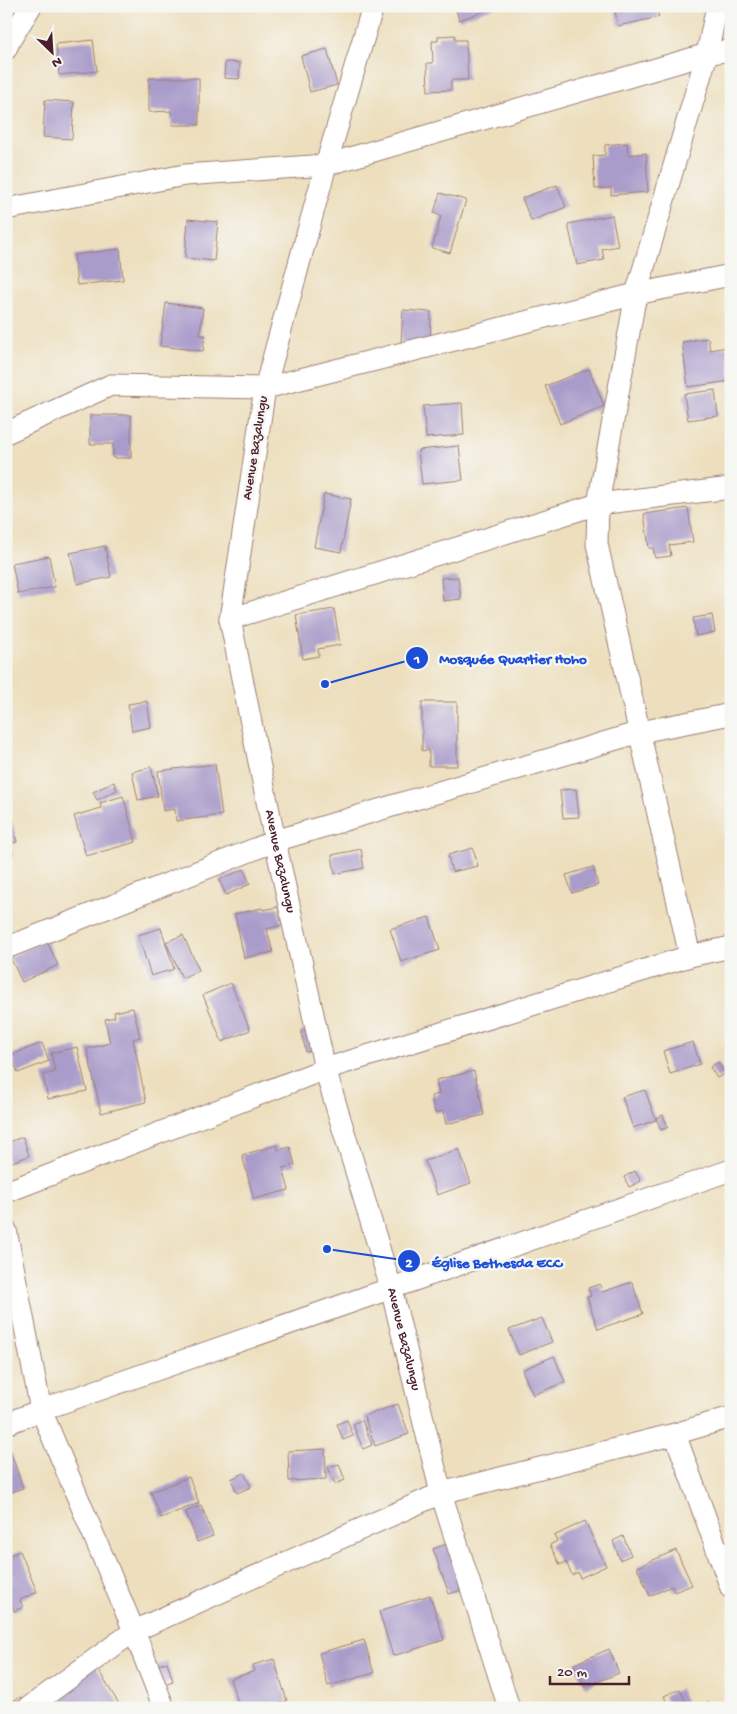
<svg xmlns="http://www.w3.org/2000/svg" width="737" height="1714" viewBox="0 0 737 1714" font-family="'Gochi Hand',sans-serif">
<rect width="100%" height="100%" fill="#f6f6f2"/>
<filter id="ink" filterUnits="userSpaceOnUse"><feTurbulence type="fractalNoise" baseFrequency=".02" numOctaves="2"/><feDisplacementMap in="SourceGraphic" scale="10" xChannelSelector="R" yChannelSelector="G"/><feConvolveMatrix kernelMatrix="1 2 1 2 8 2 1 2 1" color-interpolation-filters="sRGB"/></filter>
<filter id="wash" filterUnits="userSpaceOnUse"><feTurbulence type="fractalNoise" baseFrequency=".0096" numOctaves="4" result="noise"/><feDisplacementMap in="SourceGraphic" scale="20" xChannelSelector="R" yChannelSelector="G"/><feGaussianBlur stdDeviation="1.12" result="paint"/><feColorMatrix in="noise" values="0 0 0 0 0 0 0 0 0 0 0 0 0 0 0 0 0 1.4 0 .05"/><feComposite in="paint" operator="in"/></filter>
<g filter="url(#wash)">
<rect width="100%" height="100%" fill="#eddfbd"/>
<g id="blocks">
<path fill="#aa9cca" d="M455,6H496V7L459,20Z
M614,6H656L659,17L618,26Z
M455,35V40H466L468,80H451V90L428,91L427,63H433L432,41H438V36Z
M93,40L97,71L59,75L56,44Z
M327,49L337,85L310,92L301,56Z
M225,62L240,63L239,79L224,78Z
M149,78H199V125H172L171,111L149,112Z
M45,100L74,102L72,139L43,137Z
M627,143L628,155L646,153L648,192L611,195V188L595,189L593,156L605,155V145Z
M557,185L566,207L531,221L522,198Z
M440,193L466,200L450,253L432,248L441,216L434,213Z
M612,215L618,246L602,249L604,260L577,265L568,224Z
M188,219L218,222L214,261L185,258Z
M120,249L123,280L77,285L74,255Z
M166,303L203,308L200,335H205L203,351L160,346Z
M403,310L431,312L430,345L401,343Z
M708,338L710,350L727,347L731,381L688,387L682,342Z
M589,369L604,406L560,424L545,386Z
M715,390L718,416L688,420L684,394Z
M462,403L464,435L426,438L423,406Z
M90,415H131V458H113V444H90Z
M459,446L463,480L422,484L418,450Z
M324,494L351,499L341,552L314,547Z
M688,508L693,542L669,545L671,556L655,558L653,548H649L644,514Z
M105,546L111,577L77,584L70,553Z
M49,556L55,587L18,594L12,563Z
M458,577L461,599L443,601L441,578Z
M334,609L340,645L318,649L319,656L303,659L296,615Z
M712,615L715,632L696,636L693,618Z
M147,701L151,727L132,731L128,704Z
M422,702H457V766H429V750L422,751Z
M215,764L222,815L176,821L175,809L163,811L158,771Z
M151,767L158,796L138,800L132,772Z
M114,782L117,790L97,800L93,792Z
M576,789L579,817L563,818L560,790Z
M123,796L136,842L86,856L74,816L101,808L100,803Z
M11,818L17,842L10,844L13,855L6,856V819Z
M473,848L478,866L452,872L448,855Z
M361,849L364,868L335,874L332,855Z
M593,867L598,885L572,893L566,875Z
M244,869L250,884L226,895L219,880Z
M278,907L282,925L267,929L273,952L244,958L235,914L262,908L263,910Z
M429,917L440,950L401,962L390,929Z
M161,928L174,969L151,976L138,935Z
M183,935L199,970L182,978L166,942Z
M46,940L58,965L22,982L10,957Z
M231,983L250,1030L222,1042L203,995Z
M133,1008L140,1037L133,1039L146,1102L101,1113L87,1049L110,1043L105,1019L115,1017L114,1012Z
M315,1028L320,1049L306,1052L301,1031Z
M693,1042L700,1064L670,1074L663,1051Z
M42,1043L49,1061L18,1073L11,1055Z
M77,1047L87,1091L48,1099L43,1075L55,1072L51,1053Z
M718,1062L725,1074L717,1078L710,1067Z
M474,1071L484,1115L446,1124L443,1111L435,1113L431,1096L439,1094L436,1080Z
M645,1090L656,1120L633,1128L622,1097Z
M663,1115L668,1127L661,1130L656,1118Z
M23,1137L29,1156L9,1163L6,1155V1143Z
M277,1145L278,1150L290,1147L295,1165L283,1168L289,1190L254,1199L242,1155Z
M459,1149L471,1183L437,1195L425,1161Z
M635,1171L641,1181L629,1187L624,1177Z
M632,1282L643,1314L598,1329L587,1297L591,1296L588,1288L600,1284L602,1292Z
M542,1318L552,1342L519,1355L509,1330Z
M554,1356L565,1382L533,1395L522,1370Z
M398,1404L409,1434L375,1446L364,1416Z
M347,1420L353,1436L343,1440L337,1424Z
M362,1420L372,1445L363,1449L353,1424Z
M9,1447L23,1488L6,1494V1448Z
M325,1449L326,1479L289,1481L288,1451Z
M339,1464L345,1480L335,1484L328,1467Z
M244,1473L251,1487L237,1493L231,1479Z
M189,1477L199,1503L161,1518L151,1492Z
M201,1505L213,1536L197,1542L186,1512Z
M585,1521L606,1566L580,1578L578,1572L572,1575L566,1562L560,1565L550,1545L557,1541L554,1536Z
M623,1536L631,1555L620,1560L613,1541Z
M449,1543L465,1589L449,1594L433,1549Z
M676,1550L692,1585L674,1592L672,1586L650,1596L637,1567Z
M20,1551L37,1592L20,1600L23,1607L14,1611L9,1600L6,1602V1557Z
M430,1595L444,1640L393,1656L379,1611Z
M364,1640L374,1673L328,1686L319,1653Z
M609,1649L619,1673L585,1687L574,1664Z
M274,1659L287,1701L264,1708H240L230,1679L255,1671L253,1665Z
M167,1662L173,1681L159,1686L152,1667Z
M95,1665L119,1704L113,1708H56L48,1694Z
M680,1689L688,1708H669L664,1696Z
M21,1697L25,1708H13L10,1702Z
M708,1702L711,1708H696Z"/>
</g>
</g>
<g filter="url(#ink)">
<use href="#blocks" fill-opacity="0" stroke="#9c7f74" stroke-width="1"/>
<g fill="none" stroke-linecap="round" stroke-linejoin="round">
<g stroke="#9c7f74" stroke-width="23">
<g id="minor">
<path id="s1" d="M373,6L326,165L265,388L230,619L275,841L325,1069L391,1288L441,1493L509,1708"/>
<path d="M6,49L10,40L31,6"/>
<path d="M6,209L185,175L326,165L707,54L731,50"/>
<path d="M6,433L111,385L265,388L636,294L731,275"/>
<path d="M230,619L598,504L731,488"/>
<path d="M6,948L275,841L640,732L731,714"/>
<path d="M690,956L597,544L598,504L636,294L707,54L717,6"/>
<path d="M6,1192L325,1069L690,956L731,947"/>
<path d="M6,1230L41,1410L134,1631L164,1708"/>
<path d="M6,1424L41,1410L731,1170"/>
<path d="M675,1434L731,1588"/>
<path d="M28,1708L134,1631L441,1493L675,1434L731,1417"/>
</g>
</g>
<use href="#minor" stroke="#fff" stroke-width="21"/>
</g>
</g>
<g text-anchor="middle" dominant-baseline="central" stroke-width="5" stroke-linejoin="round" paint-order="stroke">
<g font-size="14" fill="#4a1f2b" stroke="#f6f6f2">
<text transform="translate(256 448) rotate(-81)">Avenue Bazalungu</text>
<text stroke="none"><textPath href="#s1" startOffset="878">Avenue Bazalungu</textPath></text>
<text stroke="none"><textPath href="#s1" startOffset="1372">Avenue Bazalungu</textPath></text>
</g>
</g>
<path fill="none" stroke="#1d4ed8" stroke-width="2" d="M325 684L417 658M327 1249L409 1261"/>
<g fill="#1d4ed8" stroke="#f6f6f2" stroke-width="2">
<circle cx="325" cy="684" r="5"/>
<circle cx="327" cy="1249" r="5"/>
<circle cx="417" cy="658" r="12"/>
<circle cx="409" cy="1261" r="12"/>
</g>
<g font-size="15" text-anchor="middle" font-weight="bold" fill="#fff">
<text x="417" y="663">1</text>
<text x="409" y="1267">2</text>
</g>
<g font-size="15" text-anchor="middle" font-weight="bold" fill="#1d4ed8" stroke="#f6f6f2" stroke-width="5" stroke-linejoin="round" paint-order="stroke">
<text x="513" y="663">Mosquée Quartier Hoho</text>
<text x="497" y="1267">Église Bethesda ECC</text>
</g>
<rect width="737" height="1714" fill="none" stroke="#f6f6f2" stroke-width="25"/>
<g transform="translate(52 52) rotate(155)" stroke="#f6f6f2" stroke-width="4" paint-order="stroke">
<path d="M0-4L9 19L0 12L-9 19Z" fill="#4a1f2b"/>
<text y="-8" font-size="14" font-weight="bold" text-anchor="middle" fill="#4a1f2b">N</text>
</g>
<path d="M550 1676v8h79v-8" fill="none" stroke="#4a1f2b" stroke-width="2.5"/>
<text x="557" y="1676" font-size="15" fill="#4a1f2b" stroke="#f6f6f2" stroke-width="4" paint-order="stroke">20 m</text>
</svg>
